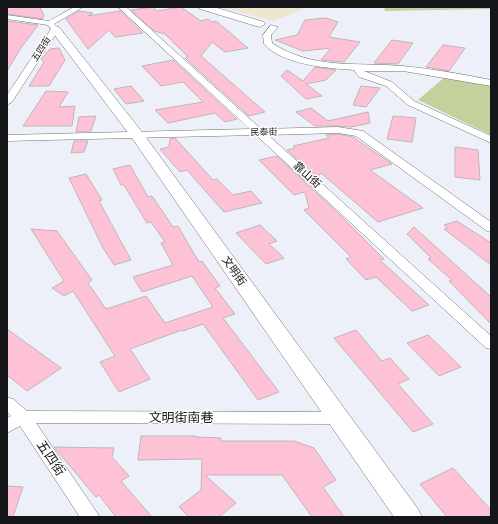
<svg xmlns="http://www.w3.org/2000/svg" width="498" height="524" viewBox="0 0 498 524" font-family="Roboto,'Noto Sans SC',sans-serif">
<rect width="100%" height="100%" fill="#edf0f8"/>
<path fill="#f0e5d1" d="M220,7H309L273,21Z"/>
<path fill="#c3d19c" d="M384,7H491V9L385,11Z
M446,76L491,84V135L418,100Z"/>
<path fill="#fec2d6" stroke="#bfb6b8" d="M7,7H40L44,16L42,19L7,14Z
M153,7L157,11L181,7L201,21L208,19L212,22L216,21L248,48L225,52L212,42L201,56L265,112L249,116L185,58L188,57L165,34L154,31L131,10Z
M79,11L93,13L88,16L120,11L143,33L115,37L109,30L88,49L66,19Z
M326,18L338,22L329,37L360,42L344,62L321,60L331,48L303,51L275,40L297,35L305,20Z
M7,21L38,25L21,48L7,71Z
M392,40L413,43L398,64L374,63Z
M443,45L465,48L449,71L426,67Z
M59,48L65,60L49,86H29L44,62L41,59L50,49Z
M173,60L237,119L225,122L215,113L168,123L155,110L203,102L183,82L161,86L142,66Z
M315,67L336,70L326,80L306,84L322,96L306,99L281,76L287,70L303,81Z
M131,86L144,101L126,104L114,89Z
M361,86L380,88L366,107L353,105Z
M46,91L68,92L59,107L75,106L72,126H23Z
M311,108L328,121L368,112L370,123L351,127L338,126H315L296,112Z
M96,116L91,131L76,132L79,117Z
M393,116L416,118L412,142L387,139Z
M338,134L353,137L392,164L370,170L423,208L378,222L321,173L317,177L287,150L295,148L293,146L329,138L326,135Z
M175,138L213,180L217,179L233,195L251,191L262,203L224,212L187,170L180,172L160,149L169,147L170,139Z
M74,141H88L84,152L71,153Z
M455,147L478,150L480,180L455,177Z
M277,156L339,214L384,259L380,260L429,305L412,311L376,277L366,280L346,259L351,257L304,210L309,208L305,192L294,195L259,160Z
M130,165L148,197L152,196L173,227L178,226L199,262L202,261L220,286L215,288L235,314L223,318L279,392L258,400L203,324L183,331L182,330L130,349L150,379L119,392L100,362L115,356L73,291L64,296L52,288L64,281L31,229L57,231L92,280L88,283L106,309L146,296L165,323L213,307L192,276L142,292L133,277L173,265L161,243L165,242L151,222L147,223L124,185H121L113,169Z
M86,174L102,200L99,201L131,260L114,265L103,248L69,178Z
M457,221L491,243V265L444,229L448,228L444,225Z
M260,225L277,241L269,244L284,258L266,264L236,233Z
M414,227L491,297V324L449,281L452,280L428,259L431,258L407,234Z
M7,329L61,368L27,391L7,375Z
M356,330L382,361L390,358L409,379L398,384L433,424L413,432L334,338Z
M428,335L461,367L439,376L407,343Z
M141,436H196V437L221,438V441H294L314,448L336,480L323,487L344,517H312L282,475H205L236,503L219,517H189L179,507L201,490L202,459L138,460Z
M54,447L114,448L112,457L129,476L121,481L152,517H116L99,495L96,497Z
M453,468L491,510V517H447L420,484Z
M7,486L23,487L13,517H7Z"/>
<g fill="none" stroke-linecap="round" stroke-linejoin="round">
<g stroke="#6e7077" stroke-width="1">
<path id="street" d="M74,7H83L54,24L59,29L12,102L7,105V95L51,29L48,25L7,19V15L49,21Z
M118,7H126L261,129L338,127L363,131L491,222V232L487,231L356,136L338,133L268,135L491,336V349L486,348L256,135L7,141V135L250,129Z
M271,25L278,27L271,35L272,43C313,70 357,62 403,66C433,69 462,74 491,80V86L403,71H364L392,82L414,101L491,136V143L408,105L386,86L359,77L354,70C327,68 283,65 264,44L263,35Z
M7,397L13,399L27,411L339,412L345,413L347,418L345,423L339,424L36,423L100,517H80L20,426L7,433V418L11,416L7,412Z"/>
</g>
<g stroke="#6e7077" stroke-width="1">
<path id="secondary" d="M198,7H214L264,22L265,24L260,27L256,26L200,9Z
M55,26L59,27L142,132L418,509L422,517H394L132,138L50,29Z"/>
</g>
<use href="#street" fill="#fff" fill-rule="evenodd"/>
<use href="#secondary" fill="#fff" fill-rule="evenodd"/>
</g>
<g text-anchor="middle" dominant-baseline="central" stroke-width="3" stroke-linejoin="round" paint-order="stroke">
<g font-size="9" fill="#151619" stroke="#fefefe">
<text transform="translate(41 49) rotate(-57)">五四街</text>
<text transform="translate(264 132) rotate(-1)">民泰街</text>
</g>
<g font-size="11" fill="#151619" stroke="#fefefe">
<text transform="translate(307 175) rotate(42)">靠山街</text>
<text transform="translate(234 271) rotate(55)">文明街</text>
</g>
<g font-size="13" fill="#151619" stroke="#fefefe">
<text x="181" y="417">文明街南巷</text>
<text transform="translate(51 458) rotate(56)">五四街</text>
</g>
</g>
<rect width="498" height="524" fill="none" stroke="#151619" stroke-width="16"/>
</svg>
